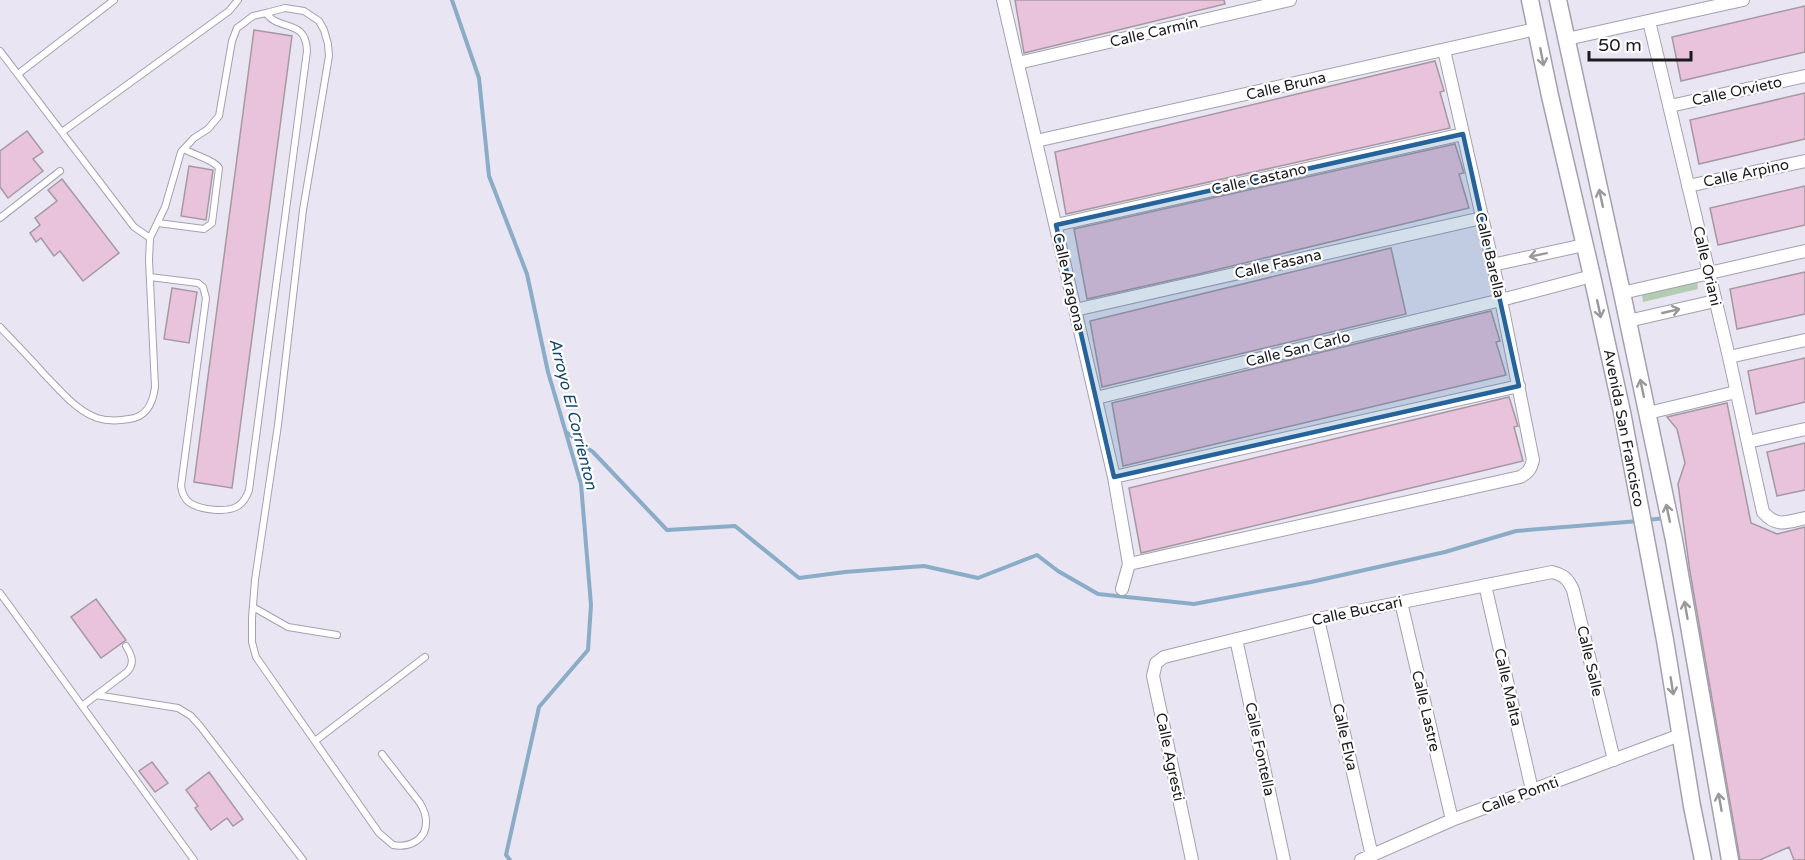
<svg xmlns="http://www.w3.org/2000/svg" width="1805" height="860" viewBox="0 0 1805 860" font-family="'Varela Round',sans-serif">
<rect width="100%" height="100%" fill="#e9e5f3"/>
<path fill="#b3cdb3" d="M1697,279L1698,289L1643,302L1642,294Z"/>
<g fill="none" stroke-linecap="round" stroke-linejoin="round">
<path stroke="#8bacc7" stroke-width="4" d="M452,0L479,78L489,176L527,274L548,372L581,484L591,605L588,650L539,707L506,855L510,860
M566,432L593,452L667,530L735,526L799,578L845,572L924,566L978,578L1037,555L1058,571L1098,594L1194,604L1311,582L1445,552L1516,531L1639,521
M1647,520L1666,518"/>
</g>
<path fill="#e9c3db" stroke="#a599a0" stroke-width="1.5" d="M1015,0H1224L1225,4L1024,53Z
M1805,6V52L1681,81L1672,37Z
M254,30L292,36L232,488L194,482Z
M1435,61L1444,91L1440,92L1450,128L1066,214L1055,152Z
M1805,93V139L1699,164L1690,120Z
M27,131L43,152L33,159L43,171L8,198L0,187V151Z
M1455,144L1464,173L1459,174L1469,208L1199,274L1087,299L1074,229Z
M189,166L213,170L206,220L181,216Z
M62,179L119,253L83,281L60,251L54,256L41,238L36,242L30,233L40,225L35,218L57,201L48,190Z
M1805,186V225L1718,245L1710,208Z
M1391,248L1406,314L1102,387L1090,321Z
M1805,272V314L1737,329L1730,289Z
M172,288L197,292L189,343L164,339Z
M1491,311L1500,341L1496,342L1506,375L1123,466L1112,403Z
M1805,358V402L1756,414L1748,371Z
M1509,397L1518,426L1514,427L1523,461L1141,553L1129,488Z
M1727,403L1751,523L1777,534L1805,527V860H1794L1789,847L1760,860H1740L1690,572L1678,484L1685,463L1677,429L1667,417Z
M1805,443V490L1777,496L1767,452Z
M96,599L126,640L101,658L71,617Z
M152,762L168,783L155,792L139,771Z
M209,772L243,819L233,826L227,818L211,830L195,808L198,806L186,790Z"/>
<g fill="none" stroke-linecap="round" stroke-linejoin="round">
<g stroke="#a4a1ae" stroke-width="8">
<path id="lane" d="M0,51L134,227L150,238
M18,74L114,0
M62,132L229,11L238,0
M0,218L60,171
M158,223L204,229L212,223L219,168C214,160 194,155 184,149
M150,277L198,283L203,287L206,298L181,486C182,493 184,499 190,503C201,510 227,513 238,506C244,502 247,496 249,490L307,51C306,18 279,32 266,13
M0,327C15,343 30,358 44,374C60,390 75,410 97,418C107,421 118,421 129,419C147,417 153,403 155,387L149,260L150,238L165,207L181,152L194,138L208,129L219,116L232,41L237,28L253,16L266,13L285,8L304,11L319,21L324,30L328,44L329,56L303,210L278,425L255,580L252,618V642L256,657L379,833L393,845C409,848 427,840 426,821C426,815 423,808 420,803L382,754
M0,593L194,860
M253,607L288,627L337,635
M96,695L178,708L191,716L200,726L303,860
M82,706L127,672C135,663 132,656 126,646
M315,741L425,657"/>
</g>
<g stroke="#a4a1ae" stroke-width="14">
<path id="street" d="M1003,0L1114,477L1129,564L1122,589
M1649,21L1729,357L1763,512C1777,528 1787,522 1805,518
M1567,39L1743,0
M1018,63L1290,0
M1670,106L1805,76
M1036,141L1536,29
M1688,186L1805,161
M1056,225L1463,134
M1492,265L1584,245
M1622,293L1805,251
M1075,310L1482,218
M1628,321L1715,301
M1729,357L1805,340
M1096,398L1501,300L1592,276
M1648,413L1736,392
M1748,442L1805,429
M1114,477L1519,386
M1129,564L1520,477C1528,473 1531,469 1533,460L1501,300L1444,50
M1485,585L1532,790
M1401,602L1452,820
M1318,619L1372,856
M1236,639L1284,860
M1192,860L1153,676L1156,663L1164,657L1318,619L1552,572C1564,575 1568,579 1573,590L1614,760
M1361,860L1452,820L1680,735"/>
</g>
<g stroke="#a4a1ae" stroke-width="19">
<path id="secondary" d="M1530,0L1550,96L1592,276L1622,412L1665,640L1692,806L1703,860
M1558,0L1622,293L1674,540L1730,860"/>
</g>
<use href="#lane" stroke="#fff" stroke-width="6"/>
<use href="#street" stroke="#fff" stroke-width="12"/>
<use href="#secondary" stroke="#fff" stroke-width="16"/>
</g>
<defs><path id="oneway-shaft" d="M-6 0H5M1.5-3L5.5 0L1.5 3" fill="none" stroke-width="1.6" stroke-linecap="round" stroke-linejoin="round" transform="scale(1.5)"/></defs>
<g stroke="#98989a">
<use href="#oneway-shaft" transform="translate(1542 57) rotate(79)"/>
<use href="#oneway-shaft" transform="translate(1601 198) rotate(-102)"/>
<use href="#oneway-shaft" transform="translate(1538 255) rotate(168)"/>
<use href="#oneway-shaft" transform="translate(1599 309) rotate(78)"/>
<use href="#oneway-shaft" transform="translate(1671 311) rotate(-13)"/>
<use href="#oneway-shaft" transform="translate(1642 388) rotate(-102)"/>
<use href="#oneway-shaft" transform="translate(1668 513) rotate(-102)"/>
<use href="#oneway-shaft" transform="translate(1686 610) rotate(-100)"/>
<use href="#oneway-shaft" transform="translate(1672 686) rotate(81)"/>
<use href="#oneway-shaft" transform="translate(1720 802) rotate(-100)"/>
</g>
<path fill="#25639a" fill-opacity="0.2" stroke="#25639a" stroke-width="4.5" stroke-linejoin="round" d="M1463,134L1519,386L1114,477L1056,225Z"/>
<g text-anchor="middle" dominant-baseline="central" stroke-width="4.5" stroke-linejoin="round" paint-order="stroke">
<g font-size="15" fill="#1b1a1f" stroke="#fff">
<text transform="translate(1154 32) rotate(-13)">Calle Carmín</text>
<text transform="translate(1286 86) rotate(-13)">Calle Bruna</text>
<text transform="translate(1737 91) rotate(-12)">Calle Orvieto</text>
<text transform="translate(1746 173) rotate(-12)">Calle Arpino</text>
<text transform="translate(1259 179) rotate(-13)">Calle Castano</text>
<text transform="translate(1490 255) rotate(77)">Calle Barella</text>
<text transform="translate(1278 264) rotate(-13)">Calle Fasana</text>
<text transform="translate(1707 266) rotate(77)">Calle Oriani</text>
<text transform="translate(1069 282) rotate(77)">Calle Aragona</text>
<text transform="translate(1298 349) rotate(-14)">Calle San Carlo</text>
<text transform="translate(1624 428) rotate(79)">Avenida San Francisco</text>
<text transform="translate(1357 611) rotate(-12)">Calle Buccari</text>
<text transform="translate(1590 661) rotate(77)">Calle Salle</text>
<text transform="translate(1508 687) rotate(77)">Calle Malta</text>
<text transform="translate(1426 711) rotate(77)">Calle Lastre</text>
<text transform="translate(1345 737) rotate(77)">Calle Elva</text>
<text transform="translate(1260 749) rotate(78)">Calle Fontella</text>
<text transform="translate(1170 757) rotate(78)">Calle Agresti</text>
<text transform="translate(1520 795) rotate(-20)">Calle Pomti</text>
</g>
<g font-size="16" font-style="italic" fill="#12486e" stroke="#fff">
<text transform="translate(573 414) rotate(76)">Arroyo El Corrienton</text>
</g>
</g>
<path d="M1589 51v9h102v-9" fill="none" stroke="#1b1a1f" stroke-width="3"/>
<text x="1598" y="51" font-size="18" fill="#1b1a1f" stroke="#ffffff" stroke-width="4.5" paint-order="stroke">50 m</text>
</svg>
